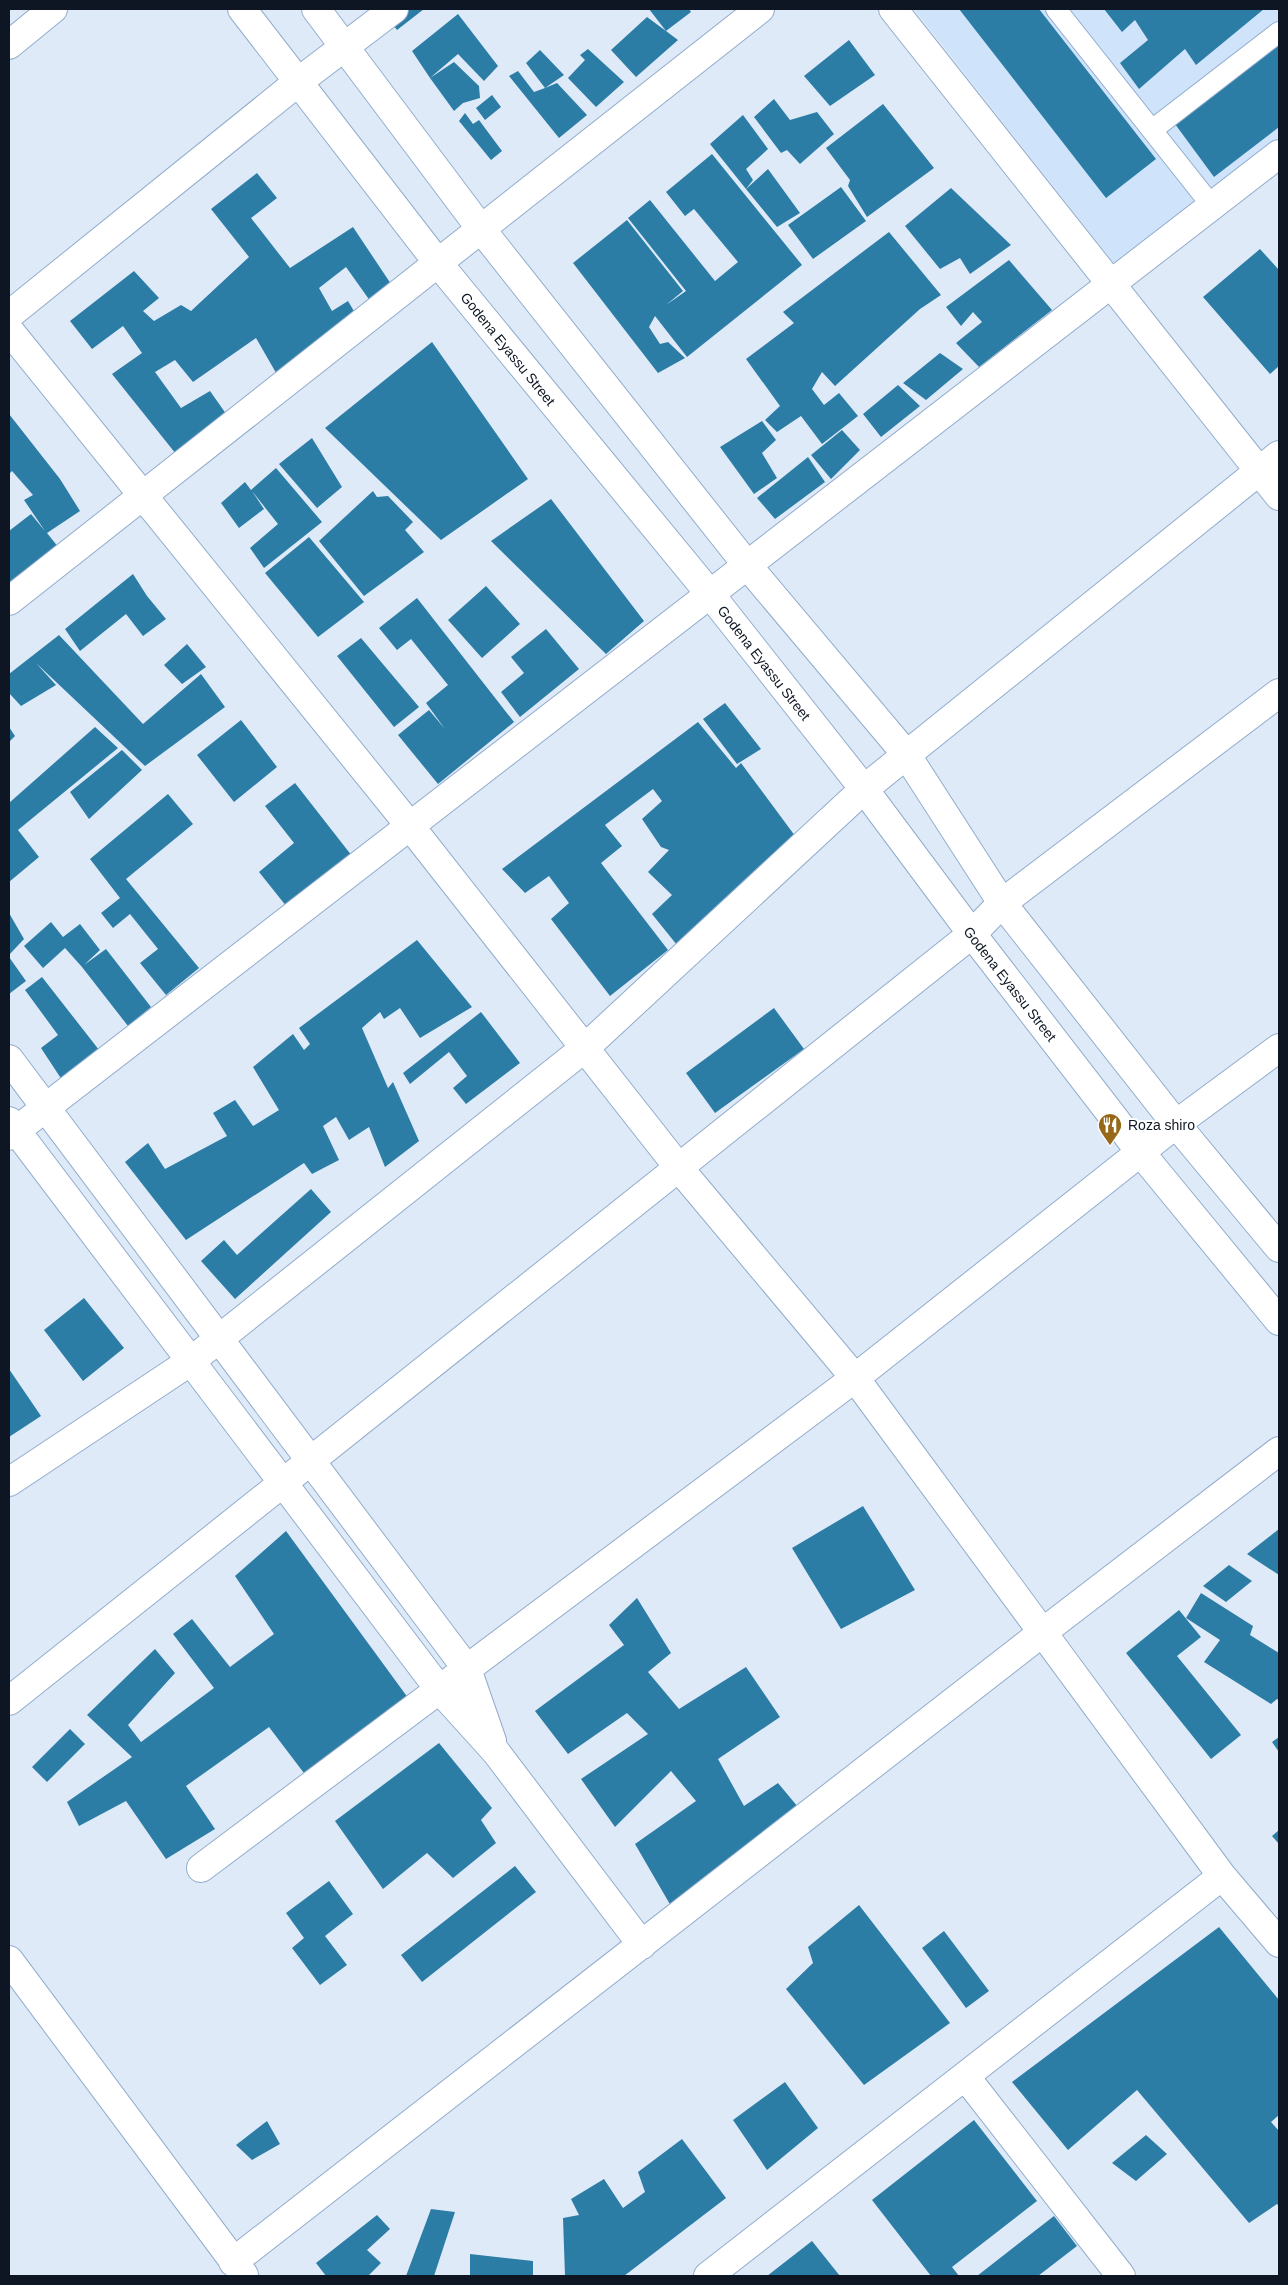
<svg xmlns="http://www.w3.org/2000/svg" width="1288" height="2285" viewBox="0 0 1288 2285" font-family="Helvetica,sans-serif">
<rect width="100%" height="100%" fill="#dfeaf8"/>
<path fill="#cfe3fb" d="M914,9H1279V139L1117,267Z"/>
<path fill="#2b7da6" d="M381,9H424L397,30Z
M649,9H689L691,12L666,31L678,40L636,77L611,50L647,17L666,31Z
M959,9H1039L1156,159L1106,198Z
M1104,9H1264L1196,65L1185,49L1139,89L1120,63L1148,40L1135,20L1122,32Z
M458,14L498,66L484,81L458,54L430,78L412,51Z
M849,40L875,75L830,106L804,76Z
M1279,45V127L1214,177L1175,124Z
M588,49L624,82L596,107L568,78L585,60L580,55Z
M540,50L564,75L545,88L557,83L587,115L559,138L509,76L518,71L534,92L545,88L526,63Z
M454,62L479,86L480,98L463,103L454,111L430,78Z
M492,95L501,107L485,120L476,108Z
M774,99L790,120L817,112L834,134L800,164L787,150L781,153L754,117Z
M883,104L934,168L867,217L848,186L850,180L826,148Z
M465,113L473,124L479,120L502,151L491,160L459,121Z
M743,115L768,149L746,169L753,180L746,189L768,169L800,213L777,227L746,189L710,144Z
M712,154L802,265L687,357L655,316L649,327L660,344L668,342L685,358L658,373L573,263L627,220L683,291L666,305L686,291L628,218L650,200L715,281L738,262L694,209L685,216L666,192Z
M257,173L277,198L251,218L290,268L353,227L399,296L378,312L346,267L319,288L332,311L348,301L361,323L279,378L256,338L193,382L175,360L155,372L181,408L210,391L229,418L180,459L112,374L142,353L123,326L92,349L70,321L134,271L159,298L143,311L154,321L181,305L191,311L249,257L211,209Z
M841,187L866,221L813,259L788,225Z
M951,188L1011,245L970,274L960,258L940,269L905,226Z
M889,232L941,295L920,309L835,386L822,372L812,389L824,405L839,393L858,416L822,444L801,416L777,432L765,420L780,406L746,359L794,323L783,312Z
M1260,249L1279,270V366L1270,374L1203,297Z
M1009,260L1052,310L979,367L956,343L982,322L973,312L961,326L946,307Z
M432,342L528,479L441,540L325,428Z
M940,353L963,369L926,400L903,383Z
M898,385L920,406L881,437L863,414Z
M9,414L60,479L80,511L47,533L67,558L9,597V531L31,514L45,531L24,500L33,495L12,471L9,474Z
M762,421L776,440L762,453L777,478L754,494L720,447Z
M842,430L860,450L831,479L811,455Z
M312,438L342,487L317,508L279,464Z
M808,457L825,482L775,519L757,498Z
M276,468L322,522L264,568L250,548L278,524L252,491L264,509L239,528L221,503L245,482L251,490Z
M373,491L377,497L388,496L413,522L405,530L424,552L364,596L319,541Z
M551,499L644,621L606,654L491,541Z
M309,537L364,602L318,637L265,573Z
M133,574L147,596L166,619L143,636L126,614L80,651L65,629Z
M486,586L520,624L482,658L448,620Z
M417,598L514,722L438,784L398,735L429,710L445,729L426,703L448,685L411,639L397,650L379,628Z
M546,629L579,669L520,717L501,692L524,673L511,657Z
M59,635L143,724L201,674L225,707L145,766L36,663L56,685L21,706L9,693V674Z
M361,638L419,707L394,727L337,656Z
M187,644L206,667L182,684L164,665Z
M725,703L761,749L737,764L703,719Z
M241,720L277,767L234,802L197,755Z
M698,722L736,768L741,763L804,848L677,945L652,914L672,895L648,872L669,850L661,847L642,819L662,801L653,789L605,825L622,846L601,863L668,950L610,996L551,919L569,903L549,876L525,893L502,869Z
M9,727L15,736L9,742Z
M95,727L118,748L18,830L39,857L9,882V803Z
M122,750L142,770L89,819L70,792Z
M295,783L352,856L287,907L259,872L294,843L265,806Z
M168,794L193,824L126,879L199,968L166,995L140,963L158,949L130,914L113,928L101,913L120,898L90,859Z
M9,913L24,939L9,955Z
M51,922L63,937L80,924L100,950L84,965L106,949L151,1007L128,1026L82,967L65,948L43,968L24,946Z
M417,940L472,1007L420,1038L400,1008L384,1019L380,1012L362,1028L388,1088L393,1082L419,1141L385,1167L369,1127L349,1140L336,1117L323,1126L339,1160L312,1174L304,1163L186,1240L125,1162L148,1143L165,1169L227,1136L213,1113L235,1100L253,1126L279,1110L253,1067L293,1034L304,1050L310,1044L299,1028Z
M9,957L26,981L9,994Z
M42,977L103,1055L64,1083L41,1048L58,1035L25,990Z
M774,1008L804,1049L715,1113L686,1073Z
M481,1012L520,1063L466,1104L453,1088L467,1076L449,1052L410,1084L403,1073Z
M311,1189L331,1212L235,1299L201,1261L224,1240L237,1255Z
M84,1298L124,1348L83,1381L44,1330Z
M9,1369L41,1416L9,1437Z
M863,1506L915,1590L841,1629L792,1548Z
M1279,1529V1575L1247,1554Z
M286,1531L414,1706L313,1785L269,1727L186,1786L215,1829L166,1859L126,1801L79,1826L67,1802L132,1757L87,1715L155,1649L175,1673L128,1725L141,1742L214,1688L173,1634L192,1619L230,1667L274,1634L235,1576Z
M1229,1565L1252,1581L1226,1602L1203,1586Z
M1201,1593L1253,1626L1250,1635L1279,1653V1700L1277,1699L1271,1704L1204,1662L1220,1640L1186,1618Z
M637,1598L671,1653L648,1672L679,1709L746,1667L780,1717L718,1759L744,1806L778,1783L803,1813L675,1913L635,1844L696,1801L671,1771L615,1827L581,1779L648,1734L627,1713L568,1754L535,1711L624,1645L609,1625Z
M1179,1610L1201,1637L1177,1656L1241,1735L1211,1759L1126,1653Z
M70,1729L85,1744L47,1782L32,1767Z
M1279,1737V1752L1272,1742Z
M439,1743L492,1808L481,1820L496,1843L453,1878L427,1853L383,1889L335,1821Z
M1279,1830V1844L1272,1836Z
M515,1866L536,1892L422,1982L401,1955Z
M329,1881L353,1914L325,1936L347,1965L320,1985L292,1948L304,1938L286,1913Z
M859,1905L950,2023L864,2085L786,1989L813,1963L808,1947Z
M1219,1927L1279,2000V2115L1271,2122L1279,2131V2206L1277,2204L1249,2223L1137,2090L1068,2150L1012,2082Z
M944,1931L989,1991L966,2008L922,1948Z
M785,2082L818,2128L767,2170L733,2120Z
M974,2120L1037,2201L952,2267L959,2276H931L872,2200Z
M267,2121L280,2144L252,2160L236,2145Z
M1146,2135L1167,2154L1136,2181L1112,2163Z
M682,2139L726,2198L624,2276H565L563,2218L579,2215L571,2199L604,2179L623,2208L645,2192L638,2172Z
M431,2209L455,2212L434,2276H406Z
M377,2215L390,2229L367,2250L381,2263L368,2276H326L316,2263Z
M1054,2216L1077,2246L1038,2276H977Z
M812,2241L840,2276H767Z
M470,2254L533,2261V2276H470Z"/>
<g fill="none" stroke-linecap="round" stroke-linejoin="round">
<g stroke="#91accd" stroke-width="22">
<path id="lane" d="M1056,9L1212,206
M1152,130L1279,32"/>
</g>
<g stroke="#91accd" stroke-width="30">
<path id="street" d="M893,9L1279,496
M9,45L53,9
M9,315L298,82L394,9
M9,330L410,826L679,1168L855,1378L1222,1876L1279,1943
M9,601L760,9
M9,1059L467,1669L492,1741
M9,1121L439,1689L496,1752L642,1945
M9,1482L191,1361L586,1047L864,789L1279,455
M9,1701L972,934L1002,903L1279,693
M201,1868L855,1378L1176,1124L1279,1048
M9,1960L244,2275
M965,2076L1121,2276
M233,2262L1043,1632L1279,1451
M708,2276L1222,1876"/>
</g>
<g stroke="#91accd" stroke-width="30">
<path id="secondary" d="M242,9L438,263L710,594L864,789L972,934L1141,1153L1279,1321
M316,9L481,229L747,565L906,754L1002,903L1176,1124L1279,1248
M9,1136L1279,154"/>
</g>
<use href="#lane" stroke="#fff" stroke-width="20"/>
<use href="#street" stroke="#fff" stroke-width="28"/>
<use href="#secondary" stroke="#fff" stroke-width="28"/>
</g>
<defs>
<g id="restaurant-pin" transform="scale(1.25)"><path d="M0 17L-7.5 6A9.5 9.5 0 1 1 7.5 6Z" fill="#976819" stroke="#fff"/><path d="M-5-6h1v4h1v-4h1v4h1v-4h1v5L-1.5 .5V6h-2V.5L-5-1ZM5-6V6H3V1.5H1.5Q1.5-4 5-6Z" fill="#fff"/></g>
</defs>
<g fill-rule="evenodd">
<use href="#restaurant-pin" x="1110" y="1125"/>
</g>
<g text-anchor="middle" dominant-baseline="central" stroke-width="4" stroke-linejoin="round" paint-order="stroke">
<g font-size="14" fill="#0d1622" stroke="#fff">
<text transform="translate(508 349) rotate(51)">Godena Eyassu Street</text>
<text transform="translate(764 663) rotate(52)">Godena Eyassu Street</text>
<text transform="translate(1010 984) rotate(52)">Godena Eyassu Street</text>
</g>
<g font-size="14" fill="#0d1622" stroke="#fff" text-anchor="start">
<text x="1128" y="1125">Roza shiro</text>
</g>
</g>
<rect width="1288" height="2285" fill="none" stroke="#0d1622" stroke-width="20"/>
</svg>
